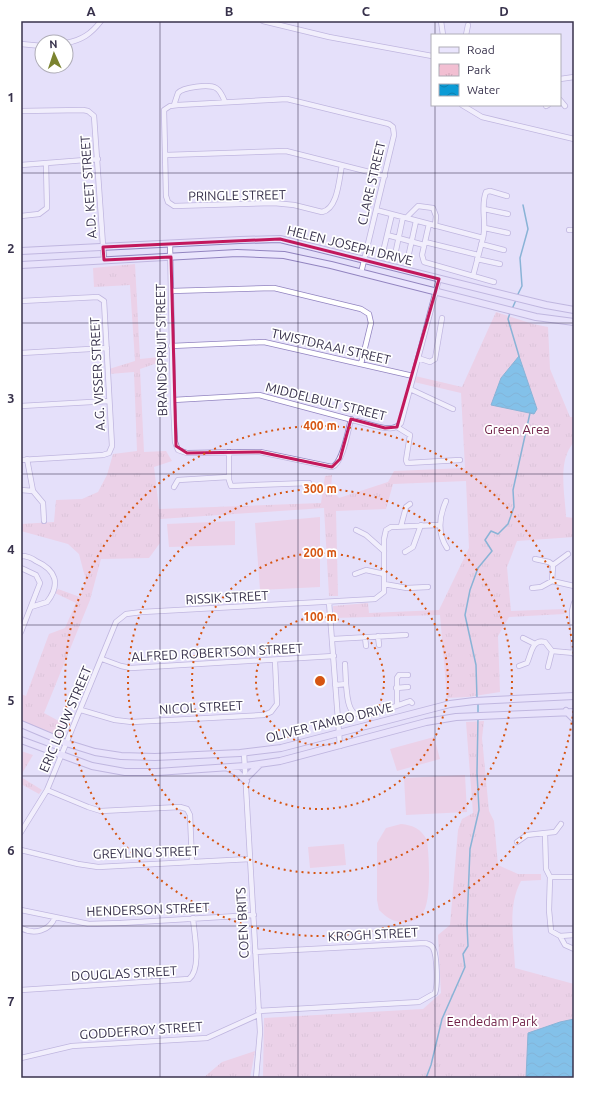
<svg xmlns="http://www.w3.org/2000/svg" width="595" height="1099" viewBox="0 0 595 1099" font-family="Ubuntu,sans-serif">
<defs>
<pattern id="park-tufts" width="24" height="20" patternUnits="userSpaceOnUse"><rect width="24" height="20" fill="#f2bfd2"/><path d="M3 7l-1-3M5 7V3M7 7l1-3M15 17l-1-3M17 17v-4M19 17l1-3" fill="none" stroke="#d0a5b6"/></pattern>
<pattern id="water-waves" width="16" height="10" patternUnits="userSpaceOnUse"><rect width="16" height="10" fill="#0c9bd5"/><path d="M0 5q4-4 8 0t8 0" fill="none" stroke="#0d7faf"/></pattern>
</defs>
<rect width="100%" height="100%" fill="#e5e0fa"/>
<path fill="url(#park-tufts)" d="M135,264L140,359L160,357V362L140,369L144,452L166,451L172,461L154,467L159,509L321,503L325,476L332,475L331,489L339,498L388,482L394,471L465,468L461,393L414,382L415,376L462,387L496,312L533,324L548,327L550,369L570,417H574V442C557,461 565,493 566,517L574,518V537L517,541L507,567L511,611L564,609V614L509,617L498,636L500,692L468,697L447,698L440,615L334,618L333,606L368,603L369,613L439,610L469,548L466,481L393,484L386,509L336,511L338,596H329L324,508L160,519V543L149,558L101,559L90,600L44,713L68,726L62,739L21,722V694L26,696L49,634L65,628L76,603L55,593L58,589L80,597L86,581L79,554L68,544L21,531V524L54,522L56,500L82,499L98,492L107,475L113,454L137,451L134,372L109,374V369L135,361L130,285L94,287L93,268Z
M484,721L482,738L489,811L494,821L498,865L518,874H541V880L521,881C507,906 514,940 515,968L574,984V1078H263L264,1018L423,1009L441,993L438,935L450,925L458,830L462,819L473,813L466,722Z
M21,751L33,755L21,775Z
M21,777L42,790L39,794L21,784Z
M255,1051L250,1078H203L222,1062Z"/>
<path fill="#f2bfd2" d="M320,517V587L260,590L255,523Z
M235,521V545L169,547L167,524Z
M434,737L440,759L397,771L390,749Z
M465,775L467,812L406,815L404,778Z
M401,824C413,825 421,829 427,840C429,855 432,903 422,914C418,919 412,922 406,922C394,923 387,918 379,910L377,900V843L386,828Z
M344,844L346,865L310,868L308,847Z"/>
<path fill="url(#water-waves)" stroke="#197cac" d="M519,356L537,409L534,414L491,405L501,378Z
M574,1019V1078H526L528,1033L560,1022Z"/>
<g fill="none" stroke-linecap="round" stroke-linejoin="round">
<path stroke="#197cac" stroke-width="1.5" d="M517,296L522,286L520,258L528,229L523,205
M512,309L516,300
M510,313L508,319L519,356
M477,699L476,665L465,615L470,590L478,568L492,551L485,540L491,531L498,534L508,524L514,507L513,490L530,413
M478,703V713
M426,1078L431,1065L442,1019L465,967L463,954L468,946L467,924L470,849L479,810L477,773L478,717"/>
<g stroke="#9284c0" stroke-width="6">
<path id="street" d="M263,21L329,37L432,56
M441,21L443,35
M466,35L468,25
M66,43C82,40 91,34 101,21
M21,44L42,46
M560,79L574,77
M560,100L565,106
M174,105L178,93C183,87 209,84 216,88C221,91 223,97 225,102
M462,105L482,117L574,139
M546,106L548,105
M21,111L83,110L88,111L94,116L104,260
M166,155L286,151L385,176
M21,165L98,159
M342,165C339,179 338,209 322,212L294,205L274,203L174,206L168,202L166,196L164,110L170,106L178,105L287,99L389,124L393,127L394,135L361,273
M484,209L508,214
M376,210L483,238L473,276
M21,216L39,214L47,208L46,164
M406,218L418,206L433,208L436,216L435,226
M429,224L422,255L424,262L494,282
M485,228L508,233
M569,230H574
M387,235L424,245
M483,238C487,223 480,206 486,192L490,191L507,196
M425,242L478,255
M170,243L173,400L175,442L178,450L187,453L260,452L332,467C343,463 348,430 351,419
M481,244L504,250
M383,252L392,214
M395,255L403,217
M408,258L416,221
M477,259L500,264
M171,291L274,288L361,309L369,314L371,323L361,364
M21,301L98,297L104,301L112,446L109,453L103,455L21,460
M171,346L264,342L413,376
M21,353L107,348
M418,358L430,362L435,359L442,318
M410,389L453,409
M173,400L259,395L375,426C385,428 394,431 401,423L439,279
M21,406L109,401
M397,427L410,435L406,460L407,463L460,460
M229,452V480L231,486L309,483
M27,459L33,491L43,503L44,521
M174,487L178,480L228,477
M21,490L33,491
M446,501C439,517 437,533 447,548
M401,526L406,507L410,504
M356,530L366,535L384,551
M405,552L413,547L421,525
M21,556C26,556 32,558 36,561C56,570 61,584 47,602L31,607
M535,559L549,562L553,565L552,581
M553,565L568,554
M21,568L36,575L40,583L21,632
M355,574L366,570L384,574
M384,584L407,588L428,587
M532,588L541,587L552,581L574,586
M329,602L340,746
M574,603L572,611L574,654
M378,636L379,645
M365,637L366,646
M523,638L535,644
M333,639L406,635
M102,659L121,666L131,668L334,656
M345,664L346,684
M519,666L527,663C531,655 532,638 545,642L552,651L574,653
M548,667L552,651
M335,685L346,684C347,692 347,706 353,712C361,720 399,705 410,701L412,703
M396,688L408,687
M397,705V678L399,675H408
M81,710L115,720L132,722L264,715L271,712L277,704L275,661
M244,753L260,1032L256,1078
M47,790L88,807L101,811L180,807L187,809L190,815L192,861
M21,832L47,790L116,622L126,614L142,612L375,599L384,592V539L386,530L391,527L439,525
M517,842L527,835L545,833
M21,850L78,864L98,867L250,859
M550,877L549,910L551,931L560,936L574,935
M550,877L546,869L545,833L555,832L561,824
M550,877H574
M21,910L89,924L121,923L254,915
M21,928C34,935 50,931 55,917
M560,936L565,945L574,949
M255,952L425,943C428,944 431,944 433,948C437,955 438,985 435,993L419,1002L258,1011
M21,990L189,979C202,969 194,933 193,918
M21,1058L72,1046L207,1038L258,1015"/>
</g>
<g stroke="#9284c0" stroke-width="8">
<path id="secondary" d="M21,251L240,240L280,239L546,305L574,310
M21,265L237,253L284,255L331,265L536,317L574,322
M566,711L574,719
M21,724L66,743L95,752L121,756L155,757L240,753L281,748L450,704L474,701L574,696
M21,740L92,766L125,772H157L245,766L280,761L426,722L456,717L574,712
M228,768L238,773L246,781
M246,778L259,765"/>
</g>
<use href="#street" stroke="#fff" stroke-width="4.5"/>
<use href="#secondary" stroke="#eae5fd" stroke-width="6"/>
</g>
<path d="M0 0H595V1099H0ZM280,239L439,279L397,427L385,428L351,419L340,459L332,467L260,452L187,453L176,446L171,257L104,260L103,247Z" fill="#e5e0fa" fill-opacity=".55" fill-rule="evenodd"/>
<path fill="none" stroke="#c2185b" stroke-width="3" stroke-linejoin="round" d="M280,239L439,279L397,427L385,428L351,419L340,459L332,467L260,452L187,453L176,446L171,257L104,260L103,247Z"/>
<path fill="none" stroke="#38324c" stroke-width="1" stroke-opacity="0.55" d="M160,21V1078M298,21V1078M435,21V35M435,105V1078M21,173H574M21,323H574M21,474H574M21,625H574M21,776H574M21,926H574"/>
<g fill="none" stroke="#d65512" stroke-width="2" stroke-dasharray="2 4">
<circle cx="320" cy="681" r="64"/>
<circle cx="320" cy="681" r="128"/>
<circle cx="320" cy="681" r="192"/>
<path d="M574 705A255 255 0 1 1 574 657"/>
</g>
<g text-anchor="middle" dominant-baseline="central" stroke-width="3.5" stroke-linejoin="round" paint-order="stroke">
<g font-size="13" fill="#38324c" stroke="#fff">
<text transform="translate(371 183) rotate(-77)">CLARE STREET</text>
<text transform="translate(88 187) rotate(-94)">A.D. KEET STREET</text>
<text transform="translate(237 195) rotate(-1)">PRINGLE STREET</text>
<text transform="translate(350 245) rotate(14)">HELEN JOSEPH DRIVE</text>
<text transform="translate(331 346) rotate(13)">TWISTDRAAI STREET</text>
<text transform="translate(161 350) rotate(-91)">BRANDSPRUIT STREET</text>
<text transform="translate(97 374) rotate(-93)">A.G. VISSER STREET</text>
<text transform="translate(326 401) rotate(14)">MIDDELBULT STREET</text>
<text transform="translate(227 597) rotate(-3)">RISSIK STREET</text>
<text transform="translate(217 652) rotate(-3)">ALFRED ROBERTSON STREET</text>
<text transform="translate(201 707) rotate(-3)">NICOL STREET</text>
<text transform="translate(65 719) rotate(-67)">ERIC LOUW STREET</text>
<text transform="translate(329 722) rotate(-14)">OLIVER TAMBO DRIVE</text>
<text transform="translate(146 852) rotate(-2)">GREYLING STREET</text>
<text transform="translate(148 909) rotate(-2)">HENDERSON STREET</text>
<text transform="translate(242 923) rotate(-93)">COEN BRITS</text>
<text transform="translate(373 934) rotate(-3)">KROGH STREET</text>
<text transform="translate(124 973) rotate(-3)">DOUGLAS STREET</text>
<text transform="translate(141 1030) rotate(-4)">GODDEFROY STREET</text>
</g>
<g font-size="13" fill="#6f1f46" stroke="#fff">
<text x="517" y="429">Green Area</text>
<text x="492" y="1021">Eendedam Park</text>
</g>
</g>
<circle cx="320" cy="681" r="6" fill="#d65512" stroke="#fff" stroke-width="2"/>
<g font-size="12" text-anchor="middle" font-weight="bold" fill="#d65512" stroke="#fff" stroke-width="3.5" stroke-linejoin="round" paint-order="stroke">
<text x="320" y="430">400 m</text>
<text x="320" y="493">300 m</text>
<text x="320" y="557">200 m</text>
<text x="320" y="621">100 m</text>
</g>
<rect width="595" height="1099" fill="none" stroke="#ffffff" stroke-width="44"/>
<rect x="431" y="34" width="130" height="72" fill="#ffffff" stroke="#afadb7"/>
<rect x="439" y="47" width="20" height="6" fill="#eae5fd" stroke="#afadb7"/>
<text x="467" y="54" font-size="12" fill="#38324c">Road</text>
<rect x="439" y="64" width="20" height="12" fill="url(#park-tufts)" stroke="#afadb7"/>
<text x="467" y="74" font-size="12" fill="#38324c">Park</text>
<rect x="439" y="84" width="20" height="12" fill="url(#water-waves)" stroke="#afadb7"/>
<text x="467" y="94" font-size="12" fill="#38324c">Water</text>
<g transform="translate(54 54) rotate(357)"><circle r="19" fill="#ffffff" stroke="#afadb7"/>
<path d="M0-3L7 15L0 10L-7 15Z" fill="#7b832f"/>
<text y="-6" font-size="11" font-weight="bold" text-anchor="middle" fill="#38324c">N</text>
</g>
<rect x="22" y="22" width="551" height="1055" fill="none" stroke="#38324c" stroke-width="1.5"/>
<g font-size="13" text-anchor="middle" font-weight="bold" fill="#38324c">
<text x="91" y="16">A</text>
<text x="229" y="16">B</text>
<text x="366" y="16">C</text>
<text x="504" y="16">D</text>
<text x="11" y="102">1</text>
<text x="11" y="253">2</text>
<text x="11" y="403">3</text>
<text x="11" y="554">4</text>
<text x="11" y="705">5</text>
<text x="11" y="855">6</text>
<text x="11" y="1006">7</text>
</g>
</svg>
